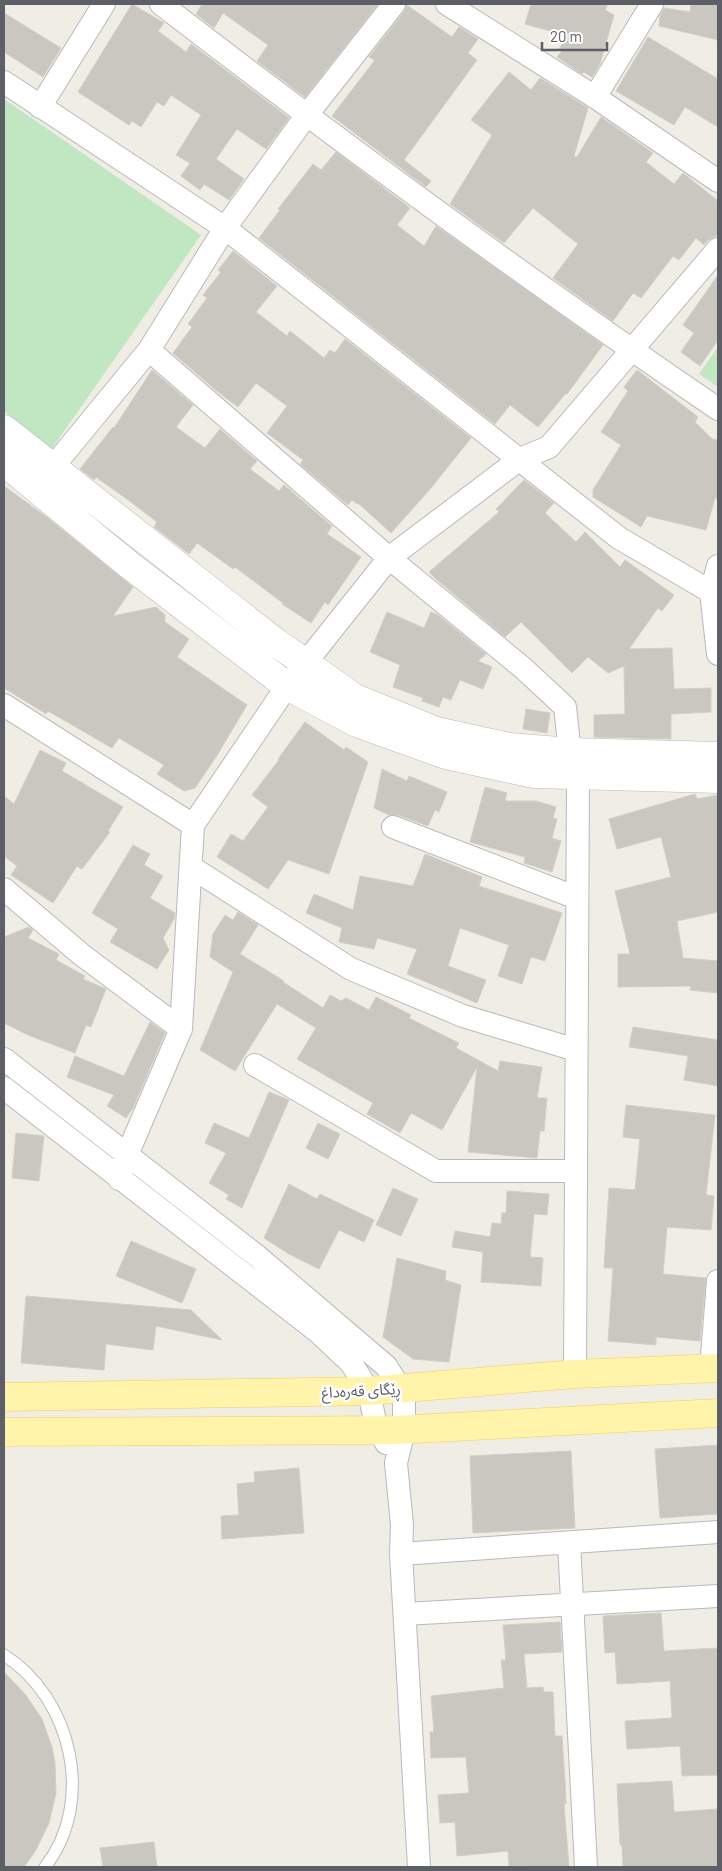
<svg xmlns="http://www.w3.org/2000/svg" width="722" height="1871" viewBox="0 0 722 1871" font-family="Barlow,'Noto Sans Arabic',sans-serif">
<rect width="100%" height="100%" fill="#efede4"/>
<path fill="#c0e7c1" d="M4,99L201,235L51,450L4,411Z
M718,347V387L699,374Z"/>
<path fill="#cac7c1" stroke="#d4cfc2" d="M132,4L164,23L158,31L186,52L191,44L289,118L266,149L237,129L216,159L244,179L229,200L204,184L200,190L181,176L190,163L176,155L201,115L171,95L164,106L157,102L141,127L132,121L129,125L78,92Z
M202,4H378L305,97L257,61L268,45L223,13L214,28L196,14Z
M531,4H608L605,10L614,15L600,64L592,77L584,72L582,74L557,57L562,51L559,49L568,36L525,24Z
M691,4H718V40L659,26L660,16L664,8L690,12Z
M407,5L452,37L459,27L478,39L468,53L477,60L404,160L431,181L426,187L332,116L375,60L369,57L404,12Z
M4,13L61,48L43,77L4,52Z
M648,37L718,79V127L685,107L674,125L616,91Z
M509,72L531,90L540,78L588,108L574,156L577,157L601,117L653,153L646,162L674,184L683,173L718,201V234L716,236L708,240L704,245L696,238L679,260L673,256L641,298L633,293L613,321L553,278L578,244L533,208L504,243L450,204L492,135L471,120Z
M336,152L410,208L397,225L424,246L436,226L603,345L567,394L566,393L538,427L510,405L495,424L259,238L280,210L278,209L313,164L321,170Z
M233,251L277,286L256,312L287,336L290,331L324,358L330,350L335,353L345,339L471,438L431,488L391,533L358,503L357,504L352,500L348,505L300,464L303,460L267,433L287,406L256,383L238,407L218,392L173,353L192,327L188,324L207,298L203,295L221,272L218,270Z
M718,275V340L700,366L681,352L694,333L683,325Z
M152,370L193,405L176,427L205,448L220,429L257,461L250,469L279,491L284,485L332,526L327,534L361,557L328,605L325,602L311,623L282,604L283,603L235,567L233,569L197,543L189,554L154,527L157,522L131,502L96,477L94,480L80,469L113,427L114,428Z
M637,370L698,417L695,422L712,439L718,440V499L715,498L706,530L647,516L641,527L593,497V490L621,445L601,432L628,391L624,387Z
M524,480L554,503L545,513L576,542L585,532L620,567L625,560L674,595L662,611L658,608L629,649L672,648L674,689L711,688V712L671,714V739L594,737V715L625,714L624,666L608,673L588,657L572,673L521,622L505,637L436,579L429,572L499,512L496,509Z
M4,486L48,518L133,587L113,616L156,607L165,615V622L189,639L177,657L247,705L216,757L195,788L184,791L157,774L164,765L119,738L112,748L48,711L46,714L4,688Z
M387,612L424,628L431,612L438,615L486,654L478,661L492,667L483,689L460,680L451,700L443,697L439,707L422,701L423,698L393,687L400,665L370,652Z
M526,709L550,713L547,733L523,729Z
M305,722L344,750L346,747L368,762L329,874L288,860L268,889L217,857L231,834L243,841L268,807L252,795L279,760L278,759Z
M40,750L66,763L62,771L123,807L108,831L110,832L82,869L77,866L53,903L11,875L17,866L4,856V796L14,804Z
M382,769L407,781L409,776L447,792L439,812L435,810L428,826L398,815H389L374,808Z
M485,787L507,793L505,801H536L556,807L553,818L557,819L552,838L561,841L552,872L524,863L525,857L470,842Z
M695,794L697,799L718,795V912L677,921L683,958L718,961V993L690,990L691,986L618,987V954H630L615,891L671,877L661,837L617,849L609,819Z
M133,845L150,854L144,865L163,876L150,898L175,913L174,919L163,938L169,950L157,969L110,942L118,929L92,913Z
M425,854L482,877L479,886L562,913L545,961L531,957L522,984L498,976L509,945L460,928L448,966L486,980L477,1003L407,974L417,949L377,938L374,949L339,942L342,928L306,913L314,894L353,910L360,876L413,886Z
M238,912L258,925L240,954L284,981L283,982L323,1008L330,995L341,1001L346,998L369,1010L376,997L411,1015L409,1018L459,1043L456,1048L498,1071L500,1061L542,1067L537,1098H547L544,1131H540L537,1158L468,1152L477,1067L442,1130L411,1113L400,1133L367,1114L373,1103L297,1059L316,1028L277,1004L235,1071L200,1050L233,972L210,957L213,934L225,915L233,920Z
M29,927L33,930L28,938L59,954L56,960L85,976L83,979L106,989L91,1027L86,1025L75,1053L28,1035L4,1023V937Z
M150,1022L165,1033L133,1108L126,1118L107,1106L114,1095L67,1077L75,1056L124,1076Z
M633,1027L718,1040V1086L684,1080L688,1056L629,1047Z
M269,1092L289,1100L242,1208L226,1199L229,1195L209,1183L226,1153L205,1143L214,1123L249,1138Z
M626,1105L715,1115L706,1195L714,1196L711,1230L667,1227L663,1274L706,1278L700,1341L656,1337V1345L608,1341L613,1268H604L609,1188L635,1190L640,1139L623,1137Z
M318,1123L340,1134L328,1159L306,1148Z
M16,1133L44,1136L39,1181L12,1178Z
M289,1184L317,1199L320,1194L374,1220L364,1242L339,1230L319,1269L289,1254L264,1238Z
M393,1188L418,1199L401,1236L376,1225Z
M507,1191L549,1194L547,1215L534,1214L530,1257L543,1258L541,1286L481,1282L483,1252L452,1247L455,1231L490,1237L492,1223L501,1224L502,1213H506Z
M131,1241L196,1269L182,1303L116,1276Z
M397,1258L446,1271L445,1280L461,1285L449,1362L413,1359L383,1337Z
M26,1296L191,1310L222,1340L156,1326L153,1350L106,1344L104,1370L21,1363Z
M718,1445V1514L660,1518L655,1449Z
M571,1451L575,1528L473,1533L470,1456Z
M299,1468L304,1533L222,1539L221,1516L239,1515L237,1484L255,1482L254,1472Z
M661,1613L664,1651L718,1648V1775L682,1776L680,1746L627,1749L625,1721L672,1718L670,1681L617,1684L615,1652L605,1653L603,1616Z
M560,1622L562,1652L524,1654L527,1688L543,1687L544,1692H553L555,1736H562L565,1781L566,1804H564L569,1867L509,1866L508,1851L457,1856L455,1822L440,1823L438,1795L469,1793L466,1757L431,1758L430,1732H434L431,1696L504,1688L501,1660H506L503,1625Z
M4,1672L25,1694L42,1719L52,1747L55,1763L56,1793L49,1823L36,1850L24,1867H4Z
M672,1781L674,1812L718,1809V1867H623L622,1845H620L617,1784Z
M154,1842L157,1867H103L100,1848Z"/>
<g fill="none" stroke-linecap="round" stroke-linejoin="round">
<g stroke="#b6b9be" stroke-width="13">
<path id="service" d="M4,1655C72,1698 96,1802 45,1867"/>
</g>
<g stroke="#b6b9be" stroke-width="24">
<path id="minor" d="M161,4C343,144 528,280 718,409
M447,4L595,97L718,181
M4,82L225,228L619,538L718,596
M595,97L652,4
M40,107L104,4
M149,350L389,558L523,668L565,707L570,752
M52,468L149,350L225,228L306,116L394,4
M718,566L711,592L718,654
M4,705L193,825
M393,827L577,898
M191,867L351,969L463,1016L576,1050
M4,889L82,955L181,1029
M4,1059L257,1256L386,1366L400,1388L404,1398V1430L396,1463L402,1525L401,1554L419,1867
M255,1065L436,1171H576
M4,1088L317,1331L351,1363L369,1391L375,1422L386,1443
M119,1179L127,1155L181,1029L193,825L287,686L389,558L520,459L549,447L718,249
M711,1368L718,1281
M575,1374L578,775
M569,1543L586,1867
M401,1554L718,1532
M405,1614L718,1596"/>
</g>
<g stroke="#b6b9be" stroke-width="29">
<path id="tertiary" d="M4,429L274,641L355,698L436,731L510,747L570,752L718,756
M4,462L128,564L287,686L357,723L446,755L534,774L718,779"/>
</g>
<g stroke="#f3ce58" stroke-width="29">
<path id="primary" d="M4,1397L369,1391L575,1374L718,1368
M4,1432L395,1430L718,1413"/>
</g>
<use href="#service" stroke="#fff" stroke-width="11"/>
<use href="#minor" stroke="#fff" stroke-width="22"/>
<use href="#tertiary" stroke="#fff" stroke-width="28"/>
<use href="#primary" stroke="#fff4a9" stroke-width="28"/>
</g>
<g text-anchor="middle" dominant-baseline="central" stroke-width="5" stroke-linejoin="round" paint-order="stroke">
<g font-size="15" fill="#5c5f65" stroke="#fff">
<text transform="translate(361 1390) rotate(-3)">ڕێگای قەرەداغ</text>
</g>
</g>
<rect width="722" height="1871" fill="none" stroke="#5c5f65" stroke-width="10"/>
<path d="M542 42v8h65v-8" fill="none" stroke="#5c5f65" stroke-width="2.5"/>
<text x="550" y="42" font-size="15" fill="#5c5f65" stroke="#ffffff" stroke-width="4" paint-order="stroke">20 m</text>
</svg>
